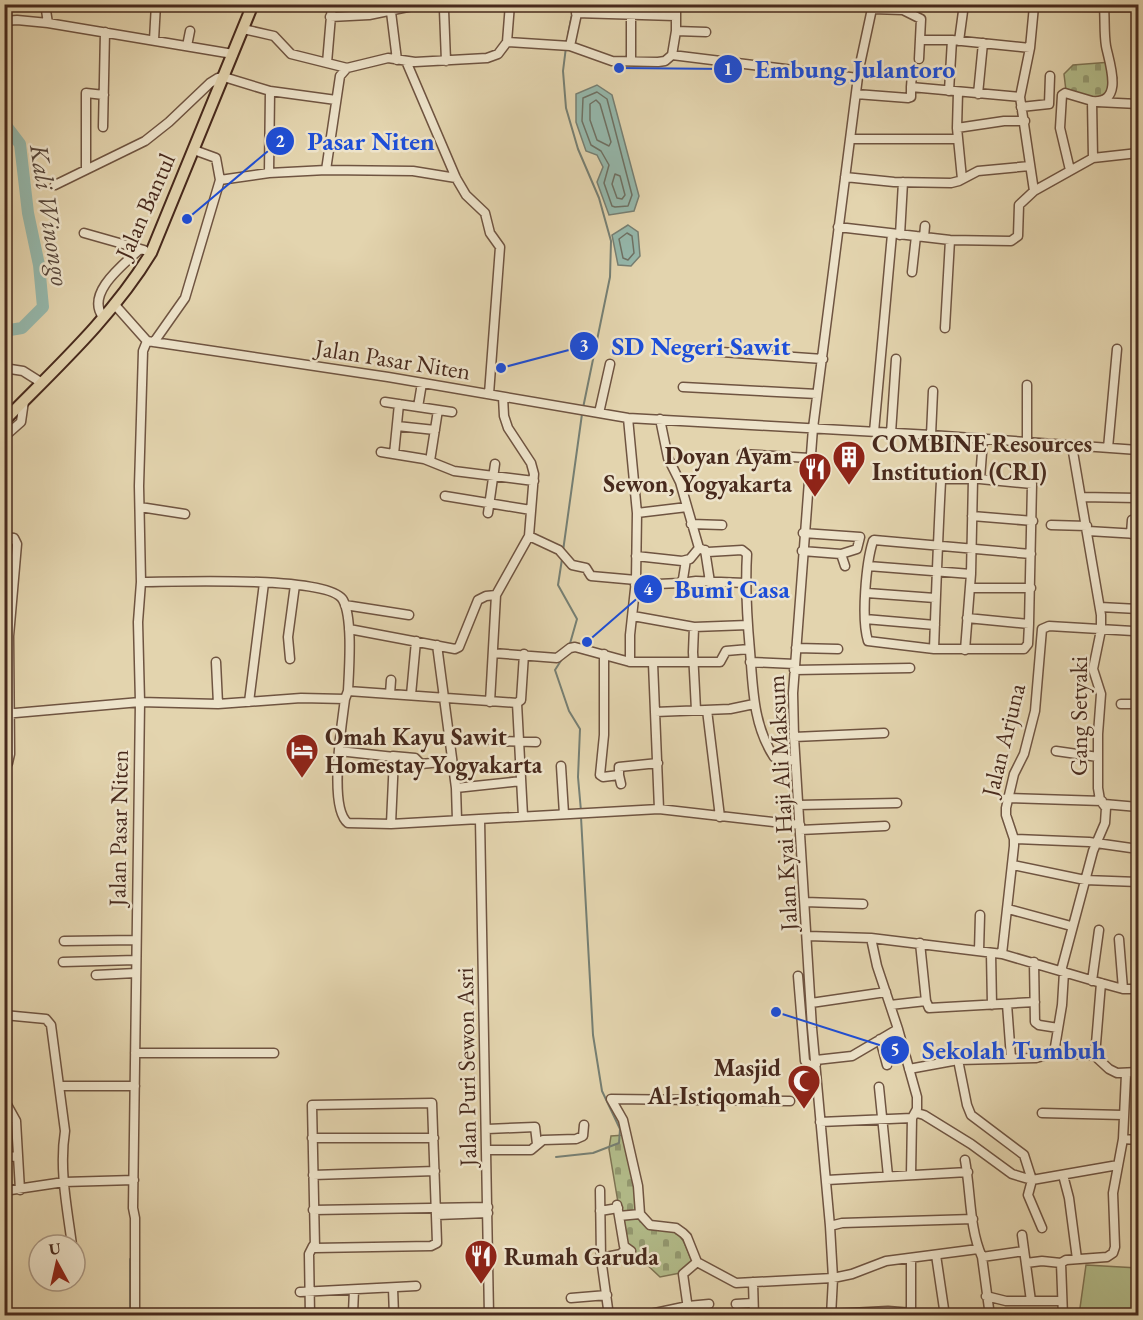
<svg xmlns="http://www.w3.org/2000/svg" width="1143" height="1320" viewBox="0 0 1143 1320" font-family="'EB Garamond',serif">
<defs>
<pattern id="cemetery-stones" width="16" height="16" patternUnits="userSpaceOnUse" patternTransform="scale(1.5)"><rect width="16" height="16" fill="#b3bd8b"/><path d="M2 7V4a2 2 0 0 1 4 0v3zM10 15v-3a2 2 0 0 1 4 0v3z" fill="#949a71"/></pattern>
</defs>
<rect width="100%" height="100%" fill="#e3d4ae"/>
<filter id="stains"><feTurbulence type="fractalNoise" baseFrequency=".00333" numOctaves="4"/><feColorMatrix values="0 0 0 0 .2 0 0 0 0 .09 0 0 0 0 .02 0 0 0 .5 -.17"/></filter>
<radialGradient id="worn" r=".72"><stop offset=".6" stop-color="#630" stop-opacity="0"/><stop offset="1" stop-color="#630" stop-opacity=".3"/></radialGradient>
<path fill="url(#cemetery-stones)" stroke="#7e7454" stroke-width="1.5" d="M1111,62L1117,78L1111,94L1095,99L1066,91L1064,74L1073,65Z
M625,1135L648,1227C683,1231 680,1232 693,1264L680,1273L660,1277L625,1244L609,1149L611,1136Z"/>
<path fill="#b3bd8b" stroke="#7e7454" stroke-width="1.5" d="M1086,1265L1138,1268V1315H1079Z"/>
<path fill="#95b8ac" stroke="#767f73" stroke-width="1.5" d="M597,85L612,95L639,196L634,211L609,215L597,182L603,167L597,155L586,151L576,122V94Z
M628,225L638,232L640,256L631,266L618,265L612,235Z"/>
<g fill="none" stroke-linecap="round" stroke-linejoin="round">
<path stroke="#6e7164" stroke-width="1.5" d="M597,92L607,99L632,195L628,206L615,207L612,206L604,183L609,165L601,151L591,145L582,121L583,98Z
M596,100L600,104L611,142L609,146L597,140L590,120V104Z
M615,174L620,176L625,195L622,199L617,198L612,184Z
M627,233L632,236L634,253L628,260L623,258L619,239Z"/>
<path stroke="#767f73" stroke-width="2" d="M568,35L574,4
M566,47L563,71L566,108L578,149L599,198L611,241L610,277L583,408
M563,551L582,414
M562,559L558,585L577,619L569,647
M562,659L555,670L569,711L580,729L578,777L581,811
M556,1157L593,1153L619,1143L620,1129L602,1091L593,1035L581,817
M130,1316V1259"/>
<path stroke="#95b8ac" stroke-width="12" d="M4,123L20,144L28,213L39,265L43,307L22,328L4,331"/>
<g stroke="#6f5441" stroke-width="11">
<path id="minor" d="M45,4L48,23L233,54
M442,4L444,10L446,61
M631,4V61
M1034,6L1104,7
M872,9L903,10L912,4
M903,10L921,19L919,59
M391,12L397,60
M576,13L675,16
M330,17L369,15L422,4
M4,21L17,20L48,23
M243,29L274,36L291,54L347,68L388,58L415,62L487,58L498,54L507,42L570,46L612,61L658,62L665,61L672,55L676,31V4
M676,31L706,32
M154,40L156,4
M920,40H952L1030,48
M959,41L964,4
M507,42L510,4
M187,46L190,31
M570,46L579,4
M672,55L858,78
M406,61L456,178L466,195L485,213L490,233L500,247L489,394
M327,63L332,4
M911,87L912,74
M949,91L952,40
M958,92L957,128L962,179
M856,94L908,98L911,97V87L1020,97
M978,94L983,43
M1097,102L1138,104
M1021,107L1049,104L1050,76
M103,127L105,32
M957,128L1004,121H1025
M850,139H958
M1093,158L1092,101C1125,104 1109,62 1106,46C1104,34 1105,20 1104,7H1138
M86,169V93L104,95
M326,170L413,171L456,178
M1070,170L1060,128L1062,95L1065,93L1092,101
M269,173L270,91
M845,177L894,182L951,183L959,181L978,171L1030,166
M220,180L269,173L326,170L340,76L347,68
M55,185L145,141L169,122L210,83L218,78L224,77L270,91L336,100
M1034,191L1093,158L1138,153
M838,227L950,240L1011,241L1018,236L1019,205L1034,191L1020,97L1030,48L1034,6L1021,4
M84,233L144,250
M900,235L903,182
M924,237L925,226
M912,272L916,236
M115,305L147,341L388,377L628,418L931,435L1138,450
M103,317C85,293 124,264 140,249
M945,328L950,240
M154,342L185,298L220,180L216,158L194,150
M693,350L823,359
M4,368L23,371L42,383
M683,387L817,394
M385,402L452,412
M418,407L422,383
M599,413L610,364
M628,418L637,513L636,580L630,635V662
M660,419L668,458L680,482L699,548L708,552L742,550L747,554C745,586 747,618 750,651C753,688 753,725 774,757L795,761
M397,426L435,430
M874,432L892,234
M891,433L896,359
M931,435L933,391
M4,437L21,422L24,401
M1027,442V385
M1108,448L1117,349
M381,452L424,459L454,471L534,481
M394,454L399,404
M742,454L810,458
M430,461L438,410
M980,479L983,440
M445,496L531,510
M1081,497L1138,498
M140,507L185,514
M488,513L495,464
M637,513L687,507
M972,516L1033,521
M691,524L722,525
M1051,525L1087,526
M1088,531L1138,534
M803,533L860,537L857,549L841,554
M1131,534L1132,520
M529,536L559,550L572,565L586,568L591,576L636,580
M4,537L14,538L17,544L9,636L10,754L8,763L4,768
M705,550L710,582
M802,551L841,554L845,566
M636,556L682,561L690,559L699,548
M868,566L971,574
M141,582C172,582 329,575 343,600C353,618 349,670 348,691L345,699C342,723 328,808 348,823L391,824L659,809L800,825
M680,583L696,581L745,583
M635,585L680,583L683,579L686,560
M970,588H1031
M867,593L935,598
M345,605L409,615
M1100,607L1138,609
M633,616L694,627L748,625
M967,618L1029,624
M865,619L935,625
M694,627L693,652L696,710
M349,629L455,649L459,647L478,600L486,596L496,595L529,536L534,474L531,463L508,428L504,416L503,397
M437,645L456,788
M796,648L838,649
M934,649C936,593 938,537 941,481L943,479H980L1032,484L1029,624L1028,644L1024,649H934L868,641C861,619 866,563 873,541L874,540L1031,554
M965,650L971,574L973,479
M493,653L557,658L570,648L575,647L630,662H720L726,651L749,649
M604,654V735L600,775L603,777L619,775V767L658,763
M290,659L288,637L295,585
M216,662L218,704
M750,662L795,664
M653,663L659,809
M794,670L910,668
M348,691L517,703L523,816
M390,694L391,680
M411,695L416,641
M249,702L264,583
M490,702L496,595
M517,703L521,700L524,654
M1121,704H1138
M707,710L720,817
M655,712L730,709L754,704
M4,714L140,702L218,704L301,698L345,699
M794,737L884,733
M492,741L536,742
M339,751L394,757L391,824
M1056,751L1098,757
M393,756L415,758L421,764L452,761
M561,766L564,814
M619,775L621,784
M1007,798L1102,801
M1104,804L1138,807
M798,805L897,803
M480,819L489,1316
M457,820L456,788L521,781
M800,830L885,826
M1014,839L1089,842L1138,849
M1013,865L1085,880L1138,882
M805,902L863,904
M1008,909L1071,926
M808,936L871,938L1002,954L1101,983L1123,989H1138
M871,938L877,966L898,1029L917,1097V1109L912,1118L911,1175
M1119,939L1123,989
M64,941L136,940
M920,943L926,1001L929,1008L1035,1002
M979,951L980,915
M991,953L992,1005
M1002,954L1014,846V839L1006,815V808L1014,774L1024,754L1035,711L1042,629L1049,626L1133,631L1137,632L1138,637
M63,962L136,960
M1034,962L1035,1022L1039,1025L1058,1028
M1061,971L1093,851L1105,823L1106,808L1100,800L1098,788V734L1101,694L1093,669L1101,630V615L1072,446
M96,975L136,973
M798,976L805,1061L809,1065L816,1064
M1092,981L1099,930
M811,1003L886,992
M1007,1004L1011,1058
M890,1005L926,1001
M4,1015L46,1019L51,1025L65,1131C59,1169 67,1207 72,1245
M880,1039L887,1065
M4,1047L6,1054V1103L16,1121L20,1190
M135,1053H274
M1054,1053L1062,1005L1064,972
M1095,1056L1101,983
M816,1060L852,1056L898,1029
M958,1060L967,1105L971,1115L1024,1155L1032,1180L1028,1195L1042,1228
M909,1069L958,1060L1036,1058L1058,1052L1095,1056L1109,1069L1117,1073L1138,1072
M61,1086H135
M879,1087L888,1176
M790,1101L611,1099L623,1120L638,1186L640,1214L650,1225L676,1228L683,1233L687,1237L697,1262L736,1283L833,1278L852,1274L886,1261L978,1249
M432,1103L437,1243L431,1246L315,1248L312,1105Z
M917,1113L924,1115L971,1144L1012,1174L1032,1180L1118,1165
M1042,1113L1123,1115
M820,1122L912,1118
M487,1129L535,1127L537,1144
M312,1138H434
M1123,1139L1138,1140
M487,1150H531L543,1140L576,1139L583,1136L584,1125
M4,1157L18,1156
M965,1160C971,1192 969,1228 982,1257L990,1316
M313,1175L435,1171
M1063,1175L1069,1198L1077,1259
M827,1180L968,1172
M600,1190L601,1258L609,1316
M4,1191L64,1182L134,1180
M617,1205L619,1216L640,1214
M313,1210L488,1207
M600,1211L618,1208
M437,1215L488,1213
M619,1216L624,1246L631,1251
M830,1226L842,1223L973,1219
M1022,1235L1031,1301
M936,1255L944,1309L943,1316
M982,1257L1024,1251
M601,1258L621,1254L626,1248
M911,1258V1312
M1026,1263L1042,1261L1061,1263L1066,1260L1107,1257L1113,1253L1115,1247L1113,1193L1123,1139L1126,1074
M1061,1263L1063,1316
M753,1282L754,1316
M393,1288L394,1316
M300,1292L416,1286
M986,1296L1006,1301H1062
M571,1298L607,1295
M736,1304L753,1303
M353,1313L354,1290
M831,1314L888,1311L949,1316
M135,1316V1218L133,1208L140,702L138,622L141,582L139,486L143,351L147,341
M310,1316L309,1254L313,1246
M641,1316L688,1306L709,1304
M689,1316L683,1274L697,1262
M831,1316L833,1278L830,1226L812,1028L794,737L793,693L813,428L859,69L873,4"/>
</g>
<g stroke="#482a1d" stroke-width="14">
<path id="major" d="M4,421C56,368 113,316 151,253L253,4"/>
</g>
<use href="#minor" stroke="#ede3ca" stroke-width="8"/>
<use href="#major" stroke="#e3d4ae" stroke-width="10"/>
</g>
<defs>
<g id="building-pin" transform="scale(1.725)"><path d="M0 17L-7.5 6A9.5 9.5 0 1 1 7.5 6Z" fill="#8f2418" stroke="#ede3ca"/><path d="M-4-6H4V6H1V3H-1V6H-4ZM-2.5-4.3h1.7v1.8h-1.7ZM.8-4.3h1.7v1.8H.8ZM-2.5-1h1.7V.8h-1.7ZM.8-1h1.7V.8H.8Z" fill="#fff"/></g>
<g id="restaurant-pin" transform="scale(1.725)"><path d="M0 17L-7.5 6A9.5 9.5 0 1 1 7.5 6Z" fill="#8f2418" stroke="#ede3ca"/><path d="M-5-6h1v4h1v-4h1v4h1v-4h1v5L-1.5 .5V6h-2V.5L-5-1ZM5-6V6H3V1.5H1.5Q1.5-4 5-6Z" fill="#fff"/></g>
<g id="hotel-pin" transform="scale(1.725)"><path d="M0 17L-7.5 6A9.5 9.5 0 1 1 7.5 6Z" fill="#8f2418" stroke="#ede3ca"/><path d="M-6-4.5h1.5V1H6V5H4.5V3h-9V5H-6ZM-4 0a1.8 1.8 0 1 1 3.6 0ZM.5 0V-2.5h3Q6-2.5 6 0Z" fill="#fff"/></g>
<g id="mosque-pin" transform="scale(1.725)"><path d="M0 17L-7.5 6A9.5 9.5 0 1 1 7.5 6Z" fill="#8f2418" stroke="#ede3ca"/><path d="M3.5-4.9A6 6 0 1 0 3.5 4.9A5 5 0 1 1 3.5-4.9Z" fill="#fff"/></g>
</defs>
<g fill-rule="evenodd">
<use href="#building-pin" x="849" y="457"/>
<use href="#restaurant-pin" x="815" y="469"/>
<use href="#hotel-pin" x="302" y="750"/>
<use href="#mosque-pin" x="804" y="1081"/>
<use href="#restaurant-pin" x="481" y="1256"/>
</g>
<g text-anchor="middle" dominant-baseline="central" stroke-width="5" stroke-linejoin="round" paint-order="stroke">
<g font-size="24" fill="#482a1d" stroke="#ede3ca">
<text transform="translate(145 206) rotate(-66)">Jalan Bantul</text>
<text transform="translate(393 359) rotate(9)">Jalan Pasar Niten</text>
<text transform="translate(1078 716) rotate(-90)">Gang Setyaki</text>
<text transform="translate(1003 740) rotate(-76)">Jalan Arjuna</text>
<text transform="translate(782 803) rotate(-93)">Jalan Kyai Haji Ali Maksum</text>
<text transform="translate(118 828) rotate(-89)">Jalan Pasar Niten</text>
<text transform="translate(466 1067) rotate(-91)">Jalan Puri Sewon Asri</text>
</g>
<g font-size="24" font-weight="bold" fill="#482a1d" stroke="#ede3ca" text-anchor="start">
<text x="872" y="443">COMBINE Resources<tspan x="872" dy="28">Institution (CRI)</tspan></text>
<text x="792" y="455" text-anchor="end">Doyan Ayam<tspan x="792" dy="28">Sewon, Yogyakarta</tspan></text>
<text x="325" y="736">Omah Kayu Sawit<tspan x="325" dy="28">Homestay Yogyakarta</tspan></text>
<text x="781" y="1067" text-anchor="end">Masjid<tspan x="781" dy="28">Al-Istiqomah</tspan></text>
<text x="504" y="1256">Rumah Garuda</text>
</g>
<g font-size="26" font-style="italic" fill="#57463a" stroke="#ede3ca">
<text transform="translate(50 215) rotate(81)">Kali Winongo</text>
</g>
</g>
<path fill="none" stroke="#1d4ed8" stroke-width="2" d="M619 68L728 69M187 219L280 141M501 368L584 346M587 642L648 589M776 1012L895 1050"/>
<g fill="#1d4ed8" stroke="#ede3ca" stroke-width="2">
<circle cx="619" cy="68" r="6"/>
<circle cx="187" cy="219" r="6"/>
<circle cx="501" cy="368" r="6"/>
<circle cx="587" cy="642" r="6"/>
<circle cx="776" cy="1012" r="6"/>
<circle cx="728" cy="69" r="15"/>
<circle cx="280" cy="141" r="15"/>
<circle cx="584" cy="346" r="15"/>
<circle cx="648" cy="589" r="15"/>
<circle cx="895" cy="1050" r="15"/>
</g>
<g font-size="18" text-anchor="middle" font-weight="bold" fill="#fff">
<text x="728" y="75">1</text>
<text x="280" y="147">2</text>
<text x="584" y="352">3</text>
<text x="648" y="595">4</text>
<text x="895" y="1056">5</text>
</g>
<g font-size="26" text-anchor="middle" font-weight="bold" fill="#1d4ed8" stroke="#ede3ca" stroke-width="5" stroke-linejoin="round" paint-order="stroke">
<text x="855" y="78">Embung Julantoro</text>
<text x="371" y="150">Pasar Niten</text>
<text x="701" y="355">SD Negeri Sawit</text>
<text x="732" y="598">Bumi Casa</text>
<text x="1014" y="1059">Sekolah Tumbuh</text>
</g>
<rect width="1143" height="1320" fill="none" stroke="#e3d4ae" stroke-width="24"/>
<rect x="6" y="6" width="1131" height="1308" fill="none" stroke="#482a1d" stroke-width="3"/>
<rect x="12" y="12" width="1119" height="1296" fill="none" stroke="#482a1d" stroke-width="1.5"/>
<g transform="translate(57 1263) rotate(352)"><circle r="28" fill="#ede3ca" stroke="#ab9985" stroke-width="1.5"/>
<path d="M0-4.5L10 22L0 15L-10 22Z" fill="#8f2418"/>
<text y="-9" font-size="16" font-weight="bold" text-anchor="middle" fill="#482a1d">U</text>
</g>
<rect width="100%" height="100%" filter="url(#stains)"/>
<rect width="100%" height="100%" fill="url(#worn)"/>
</svg>
